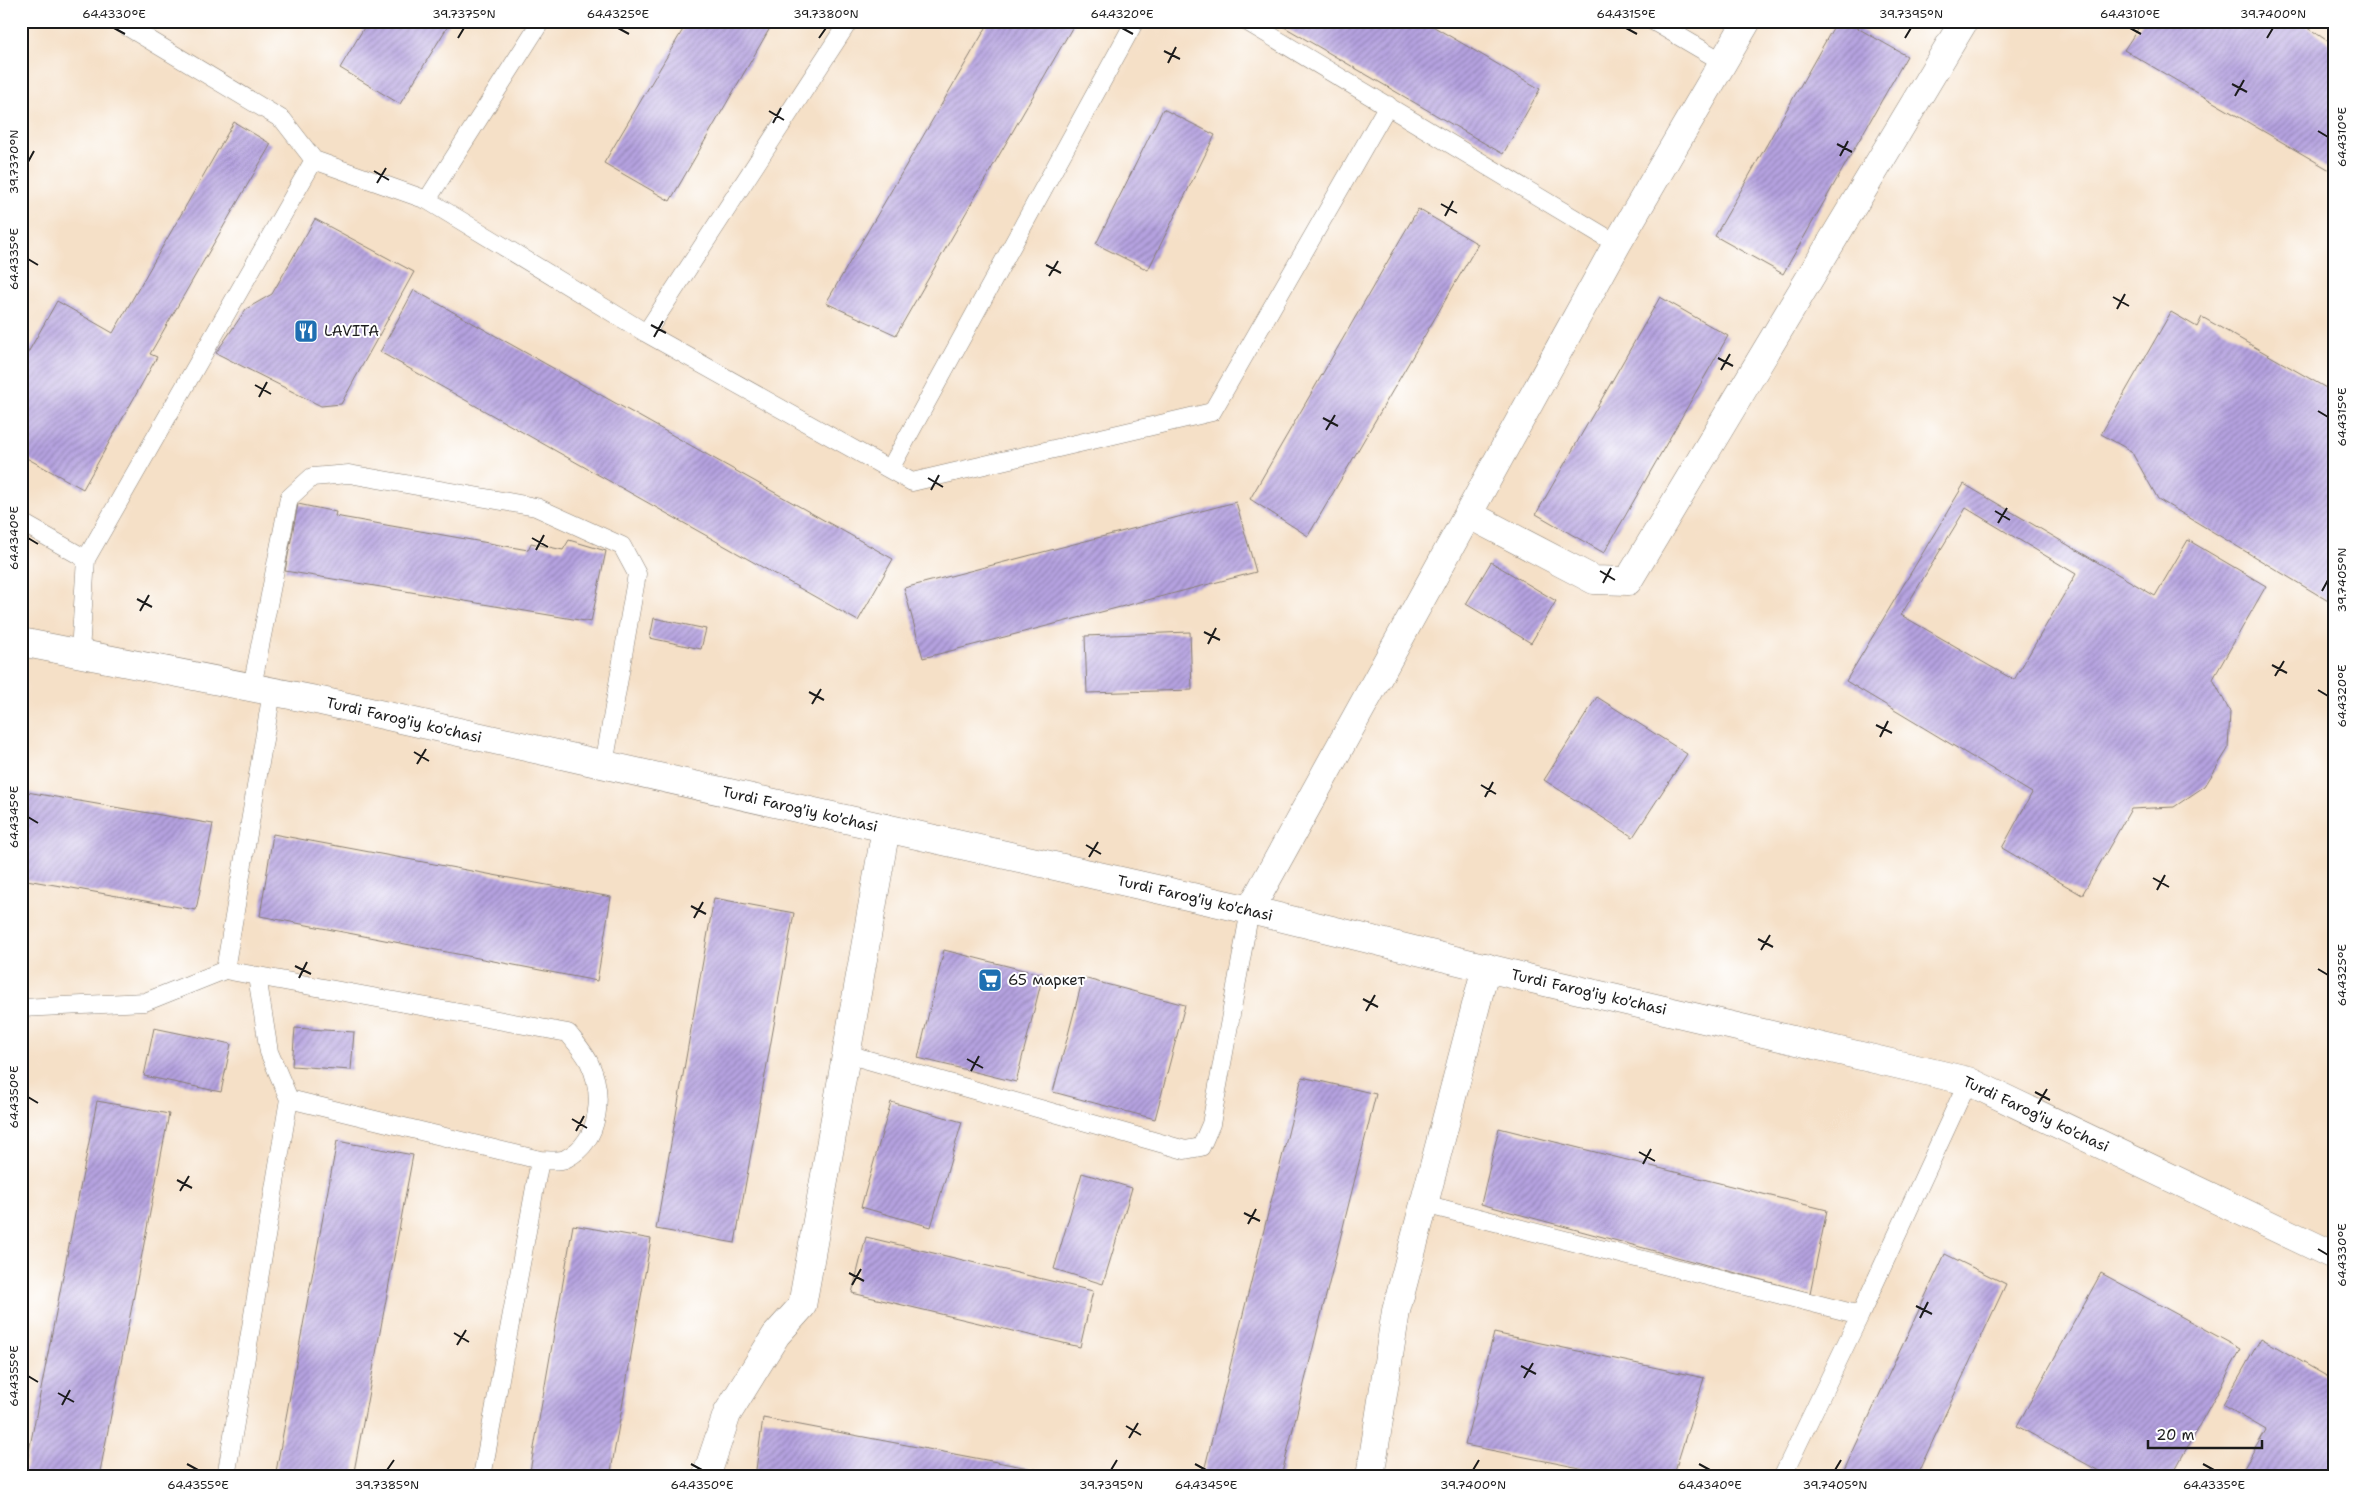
<svg xmlns="http://www.w3.org/2000/svg" width="2356" height="1498" viewBox="0 0 2356 1498" font-family="'Shantell Sans',sans-serif">
<defs>
<pattern id="building-hatch" width="6" height="6" patternUnits="userSpaceOnUse" patternTransform="scale(1.25)"><rect width="6" height="6" fill="#b5a2e0"/><path d="M-1 1l2-2M0 6l6-6M5 7l2-2" fill="none" stroke="#9283b5"/></pattern>
</defs>
<rect width="100%" height="100%" fill="#fff"/>
<filter id="ink" filterUnits="userSpaceOnUse"><feTurbulence type="fractalNoise" baseFrequency=".02" numOctaves="2"/><feDisplacementMap in="SourceGraphic" scale="10" xChannelSelector="R" yChannelSelector="G"/><feConvolveMatrix kernelMatrix="1 2 1 2 8 2 1 2 1" color-interpolation-filters="sRGB"/></filter>
<filter id="wash" filterUnits="userSpaceOnUse"><feTurbulence type="fractalNoise" baseFrequency=".0096" numOctaves="4" result="noise"/><feDisplacementMap in="SourceGraphic" scale="20" xChannelSelector="R" yChannelSelector="G"/><feGaussianBlur stdDeviation="1.12" result="paint"/><feColorMatrix in="noise" values="0 0 0 0 0 0 0 0 0 0 0 0 0 0 0 0 0 1.4 0 .05"/><feComposite in="paint" operator="in"/></filter>
<g filter="url(#wash)">
<rect width="100%" height="100%" fill="#f5e0c7"/>
<g id="blocks">
<path fill="url(#building-hatch)" fill-rule="evenodd" d="M368,21H451L400,104L340,68Z
M688,21H774L670,201L604,163Z
M990,21H1076L896,335L826,303Z
M1274,21H1424L1540,89L1503,154Z
M1837,21H1845L1907,56L1783,274L1715,236Z
M2143,21H2298L2335,46V173L2124,50Z
M1163,109L1215,135L1148,270L1096,244Z
M234,122L271,144L150,354L157,357L83,489L21,455V365L57,301L113,333Z
M1418,209L1478,244L1308,536L1250,499Z
M315,219L414,272L341,404L321,406L216,353L246,309L272,294Z
M414,290L893,559L858,621L380,352Z
M1660,297L1728,336L1604,553L1536,514Z
M2171,312L2197,327L2202,317L2335,393V605L2158,499L2131,451L2101,434Z
M21,327L27,330L21,342Z
M1964,484L2155,596L2188,540L2266,586L2213,679L2230,712L2228,749L2205,786L2174,807L2131,809L2082,895L2002,848L2032,793L1846,681ZM1966,508L2076,574L2014,680L1901,615Z
M1236,502L1256,572L923,658L904,588Z
M298,504L336,512L335,516L528,550L531,543L563,550L569,540L606,551L591,622L285,571Z
M1491,562L1556,601L1531,643L1466,604Z
M654,618L706,629L701,649L650,638Z
M1190,632L1192,690L1087,693L1085,636Z
M1597,697L1687,754L1633,837L1544,780Z
M21,791L213,824L196,910L21,879Z
M273,834L611,897L597,981L260,916Z
M714,898L794,913L735,1243L656,1229Z
M944,950L1043,975L1016,1082L918,1058Z
M1083,978L1185,1005L1155,1119L1053,1092Z
M154,1028L231,1044L221,1092L144,1076Z
M295,1028L354,1032L351,1070L292,1066Z
M1302,1077L1376,1094L1281,1477H1212L1203,1475Z
M97,1101L169,1114L99,1477H24Z
M891,1102L962,1122L931,1227L861,1207Z
M1499,1128L1827,1210L1810,1293L1481,1204Z
M337,1141L413,1155L353,1477H275Z
M1082,1173L1132,1188L1103,1284L1054,1269Z
M573,1225L651,1239L610,1477H529Z
M866,1237L1093,1291L1080,1347L852,1293Z
M1945,1254L2006,1284L1916,1477H1841Z
M2101,1273L2241,1349L2171,1477H2110L2017,1426Z
M1494,1333L1704,1378L1673,1477H1625L1465,1445Z
M2261,1338L2335,1381V1477H2238L2266,1430L2223,1405Z
M763,1418L1071,1476V1477H755Z"/>
</g>
</g>
<g filter="url(#ink)">
<use href="#blocks" fill-opacity="0" stroke="#887e72" stroke-width="1"/>
<g fill="none" stroke-linecap="round" stroke-linejoin="round">
<g stroke="#887e72" stroke-width="19">
<path id="lane" d="M118,21L283,120L314,160
M1246,21L1617,244
M1653,21L1723,62
M427,200L541,21
M646,333L849,21
M890,469L1135,21
M21,522L86,559
M80,652L86,559L314,160L427,200L646,333L912,482L1212,412L1388,105
M252,687L289,498L312,477L349,474L536,507L622,546L637,574L604,765
M225,970L272,692
M257,976L269,1052L289,1099L540,1160
M21,1008L145,1002L225,970L568,1033C575,1042 584,1052 589,1062C604,1093 601,1140 567,1158C561,1162 548,1160 540,1160L482,1477
M847,1054L1185,1150L1201,1147L1211,1124L1250,910
M1424,1204L1860,1315L1968,1081
M226,1477L289,1099
M1782,1477L1860,1315"/>
</g>
<g stroke="#887e72" stroke-width="29">
<path id="street" d="M1468,514L1594,580L1628,581L1964,21
M1250,910L1617,244L1747,21
M706,1477L727,1414L776,1335L802,1306L886,828
M1370,1477L1396,1311L1486,967"/>
</g>
<g stroke="#887e72" stroke-width="29">
<path id="secondary" d="M21,642L321,701L1250,910L1536,980L1968,1081L2335,1256"/>
</g>
<use href="#lane" stroke="#fff" stroke-width="18"/>
<use href="#street" stroke="#fff" stroke-width="28"/>
<use href="#secondary" stroke="#fff" stroke-width="28"/>
</g>
</g>
<path fill="none" stroke="#1c1c1c" stroke-width="2" d="M114,28L125,34M618,28L629,34M1122,28L1133,34M1626,28L1637,34M2130,28L2141,34M458,38L464,28M819,38L826,28M1905,38L1911,28M2267,38L2273,28M1164,51L1180,59M1168,63L1176,47M2232,84L2247,92M2235,96L2244,80M769,111L784,120M773,123L781,108M2318,131L2328,137M1837,144L1852,152M1840,156L1848,141M28,162L34,151M374,171L389,180M377,183L386,168M1441,204L1457,213M1445,216L1453,201M28,259L38,265M1046,265L1061,273M1049,276L1058,261M2113,297L2129,306M2117,309L2125,294M651,325L666,333M654,337L663,321M1718,358L1733,366M1721,370L1730,354M255,385L271,394M259,397L267,382M2318,411L2328,417M1323,418L1338,426M1326,430L1335,415M928,478L943,487M931,490L939,475M1995,511L2010,520M1998,523L2007,508M28,538L38,544M532,538L548,547M536,550L544,535M1600,571L1615,580M1603,583L1611,568M2322,591L2328,580M137,599L152,607M140,611L149,595M1204,632L1220,640M1208,644L1216,628M2272,665L2287,673M2275,676L2284,661M2318,690L2328,696M809,692L824,700M812,704L821,689M1876,725L1892,733M1880,737L1888,721M414,752L429,761M417,764L426,749M1481,785L1496,794M1485,797L1493,782M28,817L38,823M1086,845L1101,854M1089,857L1098,842M2153,878L2169,887M2157,890L2165,875M691,906L706,914M694,918L703,902M1758,939L1773,947M1761,950L1770,935M295,966L311,974M2318,969L2328,975M299,978L307,962M1363,999L1378,1007M1366,1011L1375,995M967,1059L983,1068M971,1071L979,1056M2035,1092L2050,1100M28,1097L38,1103M2038,1104L2047,1089M572,1119L587,1128M576,1131L584,1116M1639,1152L1655,1161M1643,1164L1651,1149M177,1180L192,1188M180,1191L189,1176M1244,1213L1260,1221M1248,1224L1256,1209M2318,1249L2328,1255M849,1273L864,1281M852,1285L861,1269M1916,1306L1932,1314M1920,1318L1928,1302M454,1333L469,1342M457,1345L466,1330M1521,1366L1536,1374M28,1376L38,1382M1524,1378L1533,1363M58,1393L74,1402M62,1405L70,1390M1126,1426L1141,1435M1129,1438L1138,1423M187,1464L198,1470M691,1464L702,1470M1195,1464L1206,1470M1699,1464L1710,1470M2203,1464L2214,1470M387,1470L394,1460M1111,1470L1117,1460M1473,1470L1479,1460M1835,1470L1841,1460"/>
<defs>
<g id="restaurant-square" transform="scale(1.25)"><rect x="-9" y="-9" width="18" height="18" rx="4" fill="#1f6fb2" stroke="#fff"/><path d="M-5-6h1v4h1v-4h1v4h1v-4h1v5L-1.5 .5V6h-2V.5L-5-1ZM5-6V6H3V1.5H1.5Q1.5-4 5-6Z" fill="#fff"/></g>
<g id="supermarket-square" transform="scale(1.25)"><rect x="-9" y="-9" width="18" height="18" rx="4" fill="#1f6fb2" stroke="#fff"/><path d="M-6-5.5h2.5l.6 2H6L4.5 2H-2.5L-4.4-4H-6ZM-1.5 3.2a1.3 1.3 0 1 0 .1 0ZM3 3.2a1.3 1.3 0 1 0 .1 0Z" fill="#fff"/></g>
</defs>
<g fill-rule="evenodd">
<use href="#restaurant-square" x="306" y="331"/>
<use href="#supermarket-square" x="990" y="980"/>
</g>
<g text-anchor="middle" dominant-baseline="central" stroke-width="4" stroke-linejoin="round" paint-order="stroke">
<g font-size="15" fill="#1c1c1c" stroke="#fff" text-anchor="start">
<text x="324" y="331">LAVITA</text>
<text x="1008" y="980">65 маркет</text>
</g>
<g font-size="15" fill="#1c1c1c" stroke="#fff">
<text transform="translate(404 720) rotate(13)">Turdi Farog'iy ko'chasi</text>
<text transform="translate(800 809) rotate(13)">Turdi Farog'iy ko'chasi</text>
<text transform="translate(1195 898) rotate(13)">Turdi Farog'iy ko'chasi</text>
<text transform="translate(1589 992) rotate(13)">Turdi Farog'iy ko'chasi</text>
<text transform="translate(2036 1114) rotate(25)">Turdi Farog'iy ko'chasi</text>
</g>
</g>
<rect width="2356" height="1498" fill="none" stroke="#fff" stroke-width="55"/>
<path d="M2148 1440v8h114v-8" fill="none" stroke="#1c1c1c" stroke-width="2.5"/>
<text x="2156" y="1440" font-size="15" fill="#1c1c1c" stroke="#ffffff" stroke-width="4" paint-order="stroke">20 m</text>
<rect x="28" y="28" width="2300" height="1442" fill="none" stroke="#1c1c1c" stroke-width="2"/>
<g font-size="12" text-anchor="middle" fill="#1c1c1c">
<text x="114" y="18">64.4330°E</text>
<text x="464" y="18">39.7375°N</text>
<text x="618" y="18">64.4325°E</text>
<text x="826" y="18">39.7380°N</text>
<text x="1122" y="18">64.4320°E</text>
<text x="1626" y="18">64.4315°E</text>
<text x="1911" y="18">39.7395°N</text>
<text x="2130" y="18">64.4310°E</text>
<text x="2273" y="18">39.7400°N</text>
<text transform="translate(2342 137) rotate(-90)" y="4">64.4310°E</text>
<text transform="translate(14 162) rotate(-90)" y="4">39.7370°N</text>
<text transform="translate(14 259) rotate(-90)" y="4">64.4335°E</text>
<text transform="translate(2342 417) rotate(-90)" y="4">64.4315°E</text>
<text transform="translate(14 538) rotate(-90)" y="4">64.4340°E</text>
<text transform="translate(2342 580) rotate(-90)" y="4">39.7405°N</text>
<text transform="translate(2342 696) rotate(-90)" y="4">64.4320°E</text>
<text transform="translate(14 817) rotate(-90)" y="4">64.4345°E</text>
<text transform="translate(2342 975) rotate(-90)" y="4">64.4325°E</text>
<text transform="translate(14 1097) rotate(-90)" y="4">64.4350°E</text>
<text transform="translate(2342 1255) rotate(-90)" y="4">64.4330°E</text>
<text transform="translate(14 1376) rotate(-90)" y="4">64.4355°E</text>
<text x="198" y="1489">64.4355°E</text>
<text x="387" y="1489">39.7385°N</text>
<text x="702" y="1489">64.4350°E</text>
<text x="1111" y="1489">39.7395°N</text>
<text x="1206" y="1489">64.4345°E</text>
<text x="1473" y="1489">39.7400°N</text>
<text x="1710" y="1489">64.4340°E</text>
<text x="1835" y="1489">39.7405°N</text>
<text x="2214" y="1489">64.4335°E</text>
</g>
</svg>
